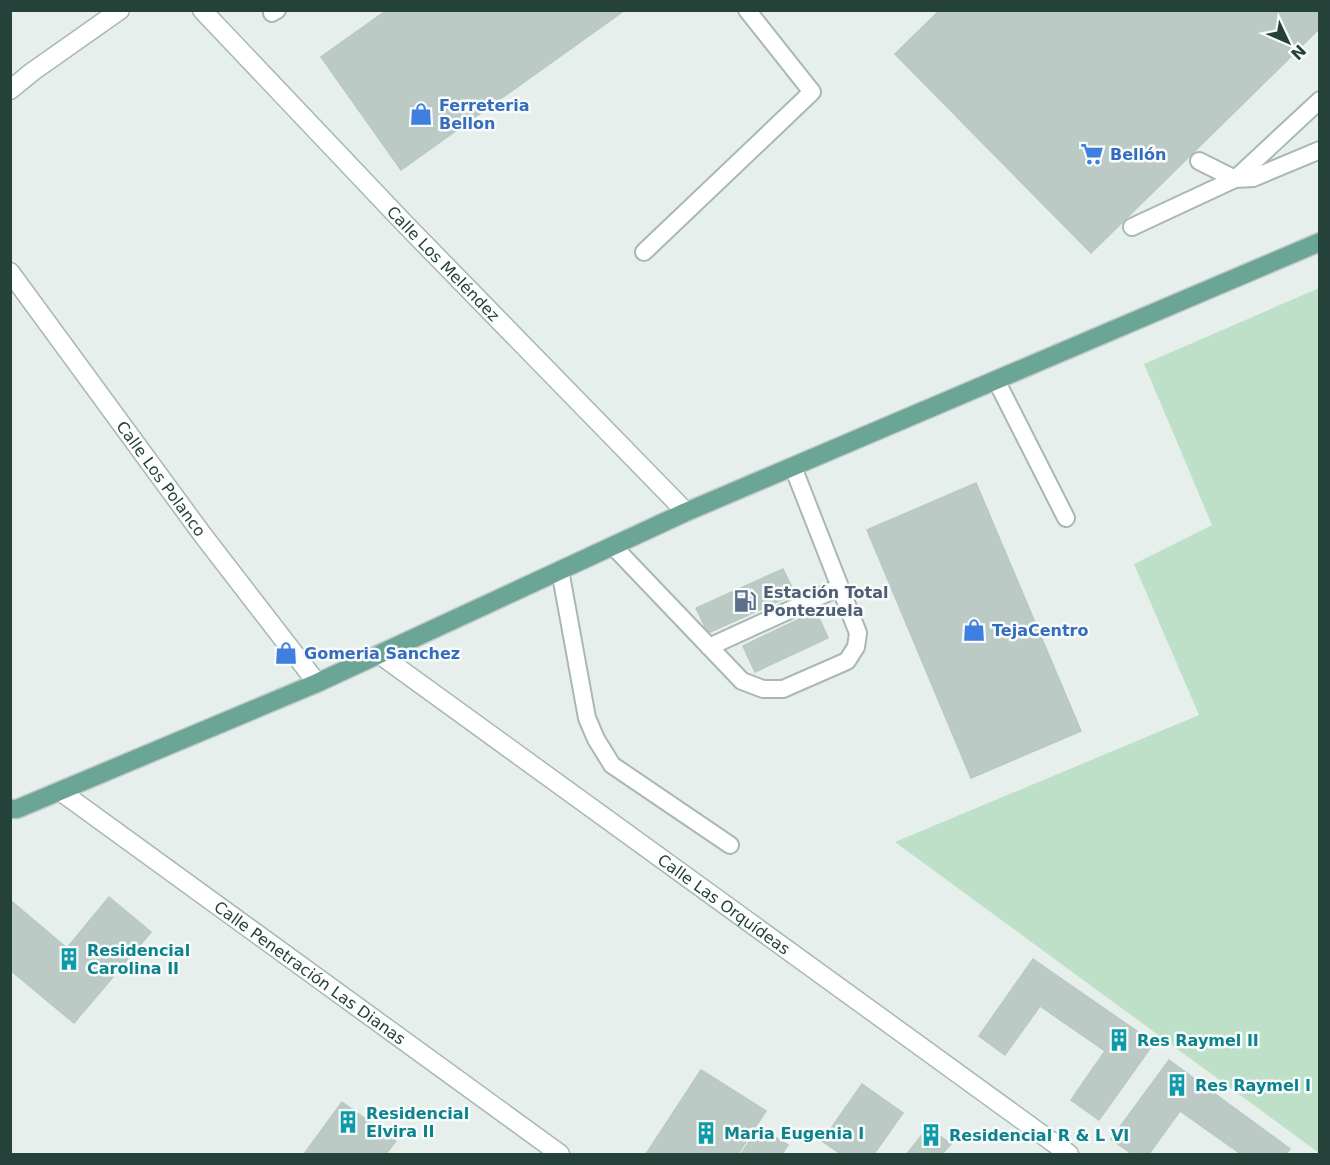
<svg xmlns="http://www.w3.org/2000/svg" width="1330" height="1165" viewBox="0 0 1330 1165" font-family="'DejaVu Sans',sans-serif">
<rect width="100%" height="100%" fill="#e6efeb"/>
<path fill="#bfe0c8" d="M1319,288V1153L895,842L1199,715L1134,564L1212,525L1144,364Z"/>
<path fill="#bbcac4" stroke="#b8c9c2" stroke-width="1.5" d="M387,10H625L401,170L321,57Z
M940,10H1320V28L1091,253L895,54Z
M976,483L1081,731L971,778L867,530Z
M783,569L795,594L708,633L696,608Z
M816,611L828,638L755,672L743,646Z
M109,897L151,932L74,1023L10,970V900L67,948Z
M1033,959L1154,1043L1099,1120L1071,1100L1105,1051L1040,1006L1005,1055L979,1036Z
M1169,1060L1290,1149L1286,1154H1241L1180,1111L1149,1154H1132L1111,1139Z
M701,1070L766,1111L738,1154H646Z
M862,1084L903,1113L874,1154H841L822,1141Z
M342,1102L396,1141L386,1154H304Z
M759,1127L788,1145L782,1154H741Z
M928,1127L951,1144L942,1154H907Z"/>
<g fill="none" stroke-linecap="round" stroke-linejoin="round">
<g stroke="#a8b8b2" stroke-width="20">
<path id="service" d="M272,13L277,10
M1199,161L1235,179L1253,178L1320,150
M1132,227L1235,179L1320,100
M644,252L812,92L747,10
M996,380L1066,518
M613,546L742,681L763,689H783L847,661L856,647L858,633L793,467
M560,570L587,718L596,739L612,765L730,845
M709,647L840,587"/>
</g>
<g stroke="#a8b8b2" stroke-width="21">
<g id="minor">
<path id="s1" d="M202,10L405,224L686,512"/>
<path d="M10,90L32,72L120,10"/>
<path id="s2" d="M10,272L202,534L317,683"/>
<path id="s3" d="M379,654L1069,1154"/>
<path id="s4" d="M60,791L560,1154"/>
</g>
</g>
<g stroke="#c2cac8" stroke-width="21">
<path id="primary" d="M10,809H17L317,683L686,512L1320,242"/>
</g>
<use href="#service" stroke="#fff" stroke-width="16"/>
<use href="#minor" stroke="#fff" stroke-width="18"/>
<use href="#primary" stroke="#6aa596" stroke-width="18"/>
</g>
<defs>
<g id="shop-bare" transform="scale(1.8)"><path d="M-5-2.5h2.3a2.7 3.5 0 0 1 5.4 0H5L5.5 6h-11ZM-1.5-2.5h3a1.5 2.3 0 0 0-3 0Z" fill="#3f7fe0" stroke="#f7fbf9" stroke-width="2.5" paint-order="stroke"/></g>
<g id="supermarket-bare" transform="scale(1.8)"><path d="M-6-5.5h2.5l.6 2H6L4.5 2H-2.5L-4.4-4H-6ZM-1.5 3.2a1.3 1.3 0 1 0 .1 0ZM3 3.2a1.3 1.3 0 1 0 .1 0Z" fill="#3f7fe0" stroke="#f7fbf9" stroke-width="2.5" paint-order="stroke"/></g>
<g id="fuel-bare" transform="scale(1.8)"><path d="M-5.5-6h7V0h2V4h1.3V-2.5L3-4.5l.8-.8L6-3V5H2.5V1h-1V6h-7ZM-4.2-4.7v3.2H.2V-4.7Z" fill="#5c6f8a" stroke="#f7fbf9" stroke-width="2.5" paint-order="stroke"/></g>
<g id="building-bare" transform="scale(1.8)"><path d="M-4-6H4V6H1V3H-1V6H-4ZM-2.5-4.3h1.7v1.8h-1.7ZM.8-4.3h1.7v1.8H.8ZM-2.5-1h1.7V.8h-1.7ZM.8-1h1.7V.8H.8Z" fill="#0f9aa8" stroke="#f7fbf9" stroke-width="2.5" paint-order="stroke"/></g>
</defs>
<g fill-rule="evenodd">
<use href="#shop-bare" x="421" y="114"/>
<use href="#supermarket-bare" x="1092" y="154"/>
<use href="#fuel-bare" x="745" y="601"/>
<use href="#shop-bare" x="974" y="630"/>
<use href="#shop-bare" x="286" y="653"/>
<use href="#building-bare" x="69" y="959"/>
<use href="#building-bare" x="1119" y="1040"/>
<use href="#building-bare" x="1177" y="1085"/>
<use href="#building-bare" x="348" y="1122"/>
<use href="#building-bare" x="706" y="1133"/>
<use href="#building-bare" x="931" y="1135"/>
</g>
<g text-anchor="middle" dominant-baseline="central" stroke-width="5" stroke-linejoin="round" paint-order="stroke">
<g font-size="16" font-weight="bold" fill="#366cbe" stroke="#f7fbf9" text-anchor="start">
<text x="439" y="105">Ferreteria<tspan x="439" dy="18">Bellon</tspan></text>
<text x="1110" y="154">Bellón</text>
<text x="992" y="630">TejaCentro</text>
<text x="304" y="653">Gomeria Sanchez</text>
</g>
<g font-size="16" fill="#24423a" stroke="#f7fbf9">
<text stroke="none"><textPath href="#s1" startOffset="350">Calle Los Meléndez</textPath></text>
<text stroke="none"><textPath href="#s2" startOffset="256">Calle Los Polanco</textPath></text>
<text stroke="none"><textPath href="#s3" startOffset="426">Calle Las Orquídeas</textPath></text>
<text stroke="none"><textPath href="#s4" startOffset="309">Calle Penetración Las Dianas</textPath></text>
</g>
<g font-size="16" font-weight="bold" fill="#4e5e75" stroke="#f7fbf9" text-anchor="start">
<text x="763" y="592">Estación Total<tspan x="763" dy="18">Pontezuela</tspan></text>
</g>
<g font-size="16" font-weight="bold" fill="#0d838f" stroke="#f7fbf9" text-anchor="start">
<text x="87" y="950">Residencial<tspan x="87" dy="18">Carolina II</tspan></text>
<text x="1137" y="1040">Res Raymel II</text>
<text x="1195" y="1085">Res Raymel I</text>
<text x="366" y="1113">Residencial<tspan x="366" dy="18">Elvira II</tspan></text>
<text x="724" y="1133">Maria Eugenia I</text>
<text x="949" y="1135">Residencial R &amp; L VI</text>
</g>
</g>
<rect width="1330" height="1165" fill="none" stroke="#24423a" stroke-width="24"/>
<g transform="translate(1288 42) rotate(134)" stroke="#f7fbf9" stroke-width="4.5" paint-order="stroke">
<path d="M0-4.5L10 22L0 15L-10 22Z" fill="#24423a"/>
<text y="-9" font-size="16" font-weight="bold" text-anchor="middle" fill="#24423a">N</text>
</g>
</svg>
